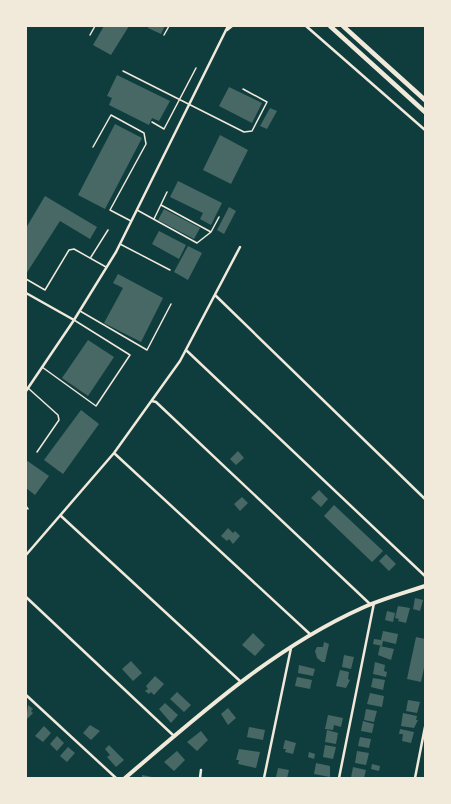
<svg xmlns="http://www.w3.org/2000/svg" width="451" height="804" viewBox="0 0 451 804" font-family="'DejaVu Sans',sans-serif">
<rect width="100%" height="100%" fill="#0f3d3e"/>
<path fill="#486865" d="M104,26H129L111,55L93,45Z
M149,26H165L161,34L148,28Z
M117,75L170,101L159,121L152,118L149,125L109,105L112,98L107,96Z
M229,87L262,103L252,123L219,106Z
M270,108L277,111L267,129L260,126Z
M115,124L142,138L105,209L78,195Z
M220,135L248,150L231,184L203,170Z
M178,181L222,203L211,225L200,219L203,213L170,197Z
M45,196L97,227L90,239L60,221L26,274V228Z
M229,207L236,211L224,234L217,230Z
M164,209L200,228L194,239L158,220Z
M159,231L186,245L179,259L152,244Z
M188,246L202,253L188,280L174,272Z
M118,274L163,298L141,342L104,323L123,288L113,283Z
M88,340L114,357L88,396L62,378Z
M81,410L99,424L63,474L44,460Z
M238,451L244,458L236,465L230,459Z
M26,460L49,476L35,495L26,488Z
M319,490L328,499L321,507L311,498Z
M242,497L248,503L240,511L234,504Z
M334,505L383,551L372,562L324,516Z
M228,528L233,533L235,531L240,536L233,544L229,539L227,541L221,536Z
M386,554L396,564L389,571L379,561Z
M415,598L423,600L420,611L413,609Z
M398,606L410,608L406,623L398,621L399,619L395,618Z
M387,611L395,613L393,622L385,620Z
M383,631L398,634L396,644L383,641L382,646L373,644L374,639L381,640Z
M253,633L265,645L255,656L242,645Z
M416,637L425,639V663L421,682L407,679Z
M324,642L329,644L325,662H322L317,658L315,651L317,647H323Z
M380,646L394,649L391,660L378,655Z
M344,655L354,657L351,669L342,667Z
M131,661L142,673L133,681L122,669Z
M375,662L385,665L384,671L387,672L386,677L373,674Z
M299,665L315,669L313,676L298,673Z
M340,670L349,672L348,679L350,680L346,688L336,686Z
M155,676L164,684L154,695L151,692L149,694L145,691L148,689L146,686Z
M297,677L312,680L310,689L295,686Z
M373,678L385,680L383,690L371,687Z
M177,692L191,705L184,712L170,699Z
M370,693L384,696L382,707L367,704Z
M408,700L420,702L417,713L406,711Z
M165,703L178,715L171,723L159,709Z
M28,705L33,709L31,711L33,713L26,720Z
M228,708L236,718L228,725L221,714Z
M366,709L377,711L374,722L364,720Z
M403,713L417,716L416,720H418L414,728L401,726Z
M328,715L343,718L341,727L334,725L333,730L325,729Z
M363,721L374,724L372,733L361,731Z
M90,725L100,731L91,740L83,733Z
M44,726L51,733L43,742L35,736Z
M249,727L265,730L263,740L247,737Z
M400,729L414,732L411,743L402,741L403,734H399Z
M327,730L338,733L336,744L325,742Z
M201,731L208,740L197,751L187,742Z
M57,736L64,743L57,751L50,744Z
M360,737L371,739L369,748L358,746Z
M285,740L296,743L293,754L285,752L286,749H283Z
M109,745L124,760L116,767L107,757L110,755L105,749Z
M325,745L336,747L333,759L323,757Z
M68,747L75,753L67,762L60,756Z
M239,749L260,752L256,768L238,764L239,760H236Z
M177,751L185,760L174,771L164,762Z
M357,751L369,753L366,765L355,763Z
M309,752L315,754L314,759L308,757Z
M316,763L330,766V777L314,774Z
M372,764L380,766L379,771L371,769Z
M353,767L366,770L364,778H351Z
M278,768L289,770L287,778L276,777Z
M142,775L152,777V778H142Z"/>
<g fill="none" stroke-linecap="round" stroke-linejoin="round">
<path stroke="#f1e9da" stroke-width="1.5" d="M90,35L95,26
M164,35L169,26
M123,71L244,132L252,131L267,102L243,89
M152,122L164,129L196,68
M93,147L111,115L144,133L146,144L110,210L131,221
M161,205L211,232
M137,210L197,243L211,232L219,217
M154,219L167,192
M120,244L170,270
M91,257L108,230
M26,279L45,290L69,250L74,249L106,267
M80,311L147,350L171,304
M42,367L96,406L130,355L74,320
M28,388L58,415L59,420L37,452
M26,506L28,509"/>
<path stroke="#f1e9da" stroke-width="2.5" d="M306,26L425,130
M227,30L232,26
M26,293L74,320
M215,295L425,499
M186,350L425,576
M26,391L74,320L116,252L228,26
M152,401L156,402L370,604
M114,453L311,635
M61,516L240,681
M26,555L114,453L180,361L240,247
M26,597L174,736
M26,695L116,778
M200,778L201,770
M264,778L291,648
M339,778L374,603
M415,778L425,727"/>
<path stroke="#f1e9da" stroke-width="4" d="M125,778C199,715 273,648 362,608C382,599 404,593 425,586"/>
<path stroke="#f1e9da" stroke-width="4.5" d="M330,26L425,112
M343,26L425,100"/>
</g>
<rect width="451" height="804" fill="none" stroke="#f1e9da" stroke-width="54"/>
</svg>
